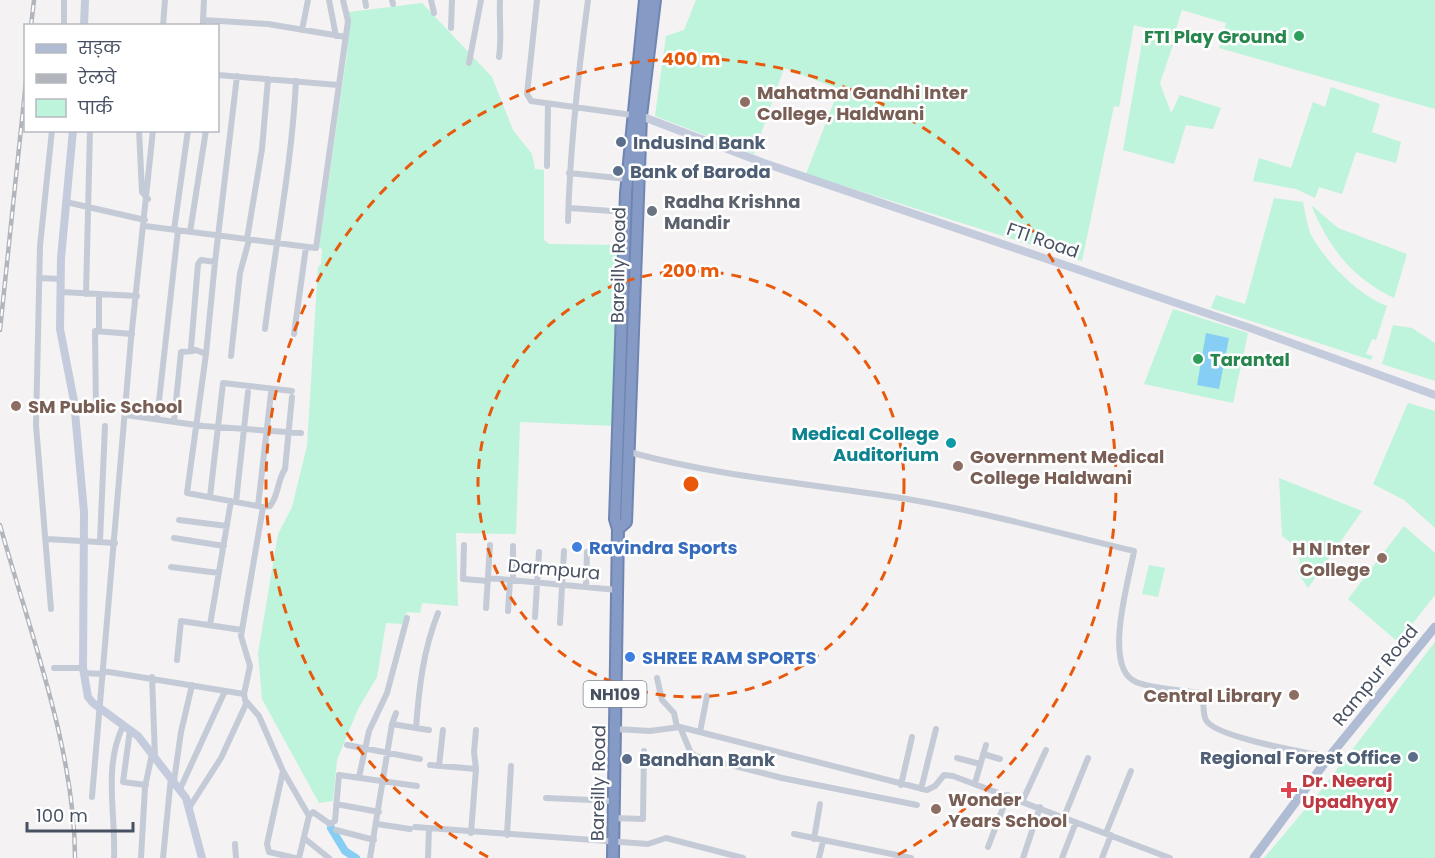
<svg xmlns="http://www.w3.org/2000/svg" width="1435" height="858" viewBox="0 0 1435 858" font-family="Poppins,'Noto Sans Devanagari',sans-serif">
<rect width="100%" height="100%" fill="#f4f2f2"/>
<path fill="#bdf4db" d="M696,0H1435V109L1219,48L1226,23L1182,10L1174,35L1134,25L1119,107L1114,106L1082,261L806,174L839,89L784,68L754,154L655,116L666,36L684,30Z
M422,3L492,77L513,130L532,154L535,169L544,170V240L549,244L620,245L616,426L520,422L516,534L456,533L458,606L422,603L420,613L407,612L403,624L386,623L377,677L358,709L337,760L333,801L319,803L262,699L258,653L278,534L292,507L307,446L318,267L321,264L322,249L319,248L347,53L349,12Z
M1143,37L1173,45L1160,83L1171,113L1180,95L1221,108L1213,129L1186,125L1174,164L1123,150Z
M1331,87L1380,104L1372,132L1401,142L1396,163L1356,152L1342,194L1319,187L1315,198L1296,189L1253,181L1259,158L1291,168L1313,102L1325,107Z
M1274,198L1303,202C1305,212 1307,225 1311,235C1326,262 1358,295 1387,306L1376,340L1372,339L1366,354L1373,356L1371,360L1211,308L1216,295L1245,304Z
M1311,205L1338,228L1407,254L1394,298C1351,277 1330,249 1311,205Z
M1173,309L1248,333L1233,403L1144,384Z
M1393,325L1412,328L1435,343V381L1382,364Z
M1408,403L1435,411V528L1404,500L1373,484Z
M1279,478L1362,511L1308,588L1297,572C1304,554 1296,546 1282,536Z
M1404,526L1435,553V595L1398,642L1348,599Z
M1149,565L1165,568L1158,597L1142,594Z
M1435,642V858H1264L1318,794Z"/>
<path fill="#87cef5" d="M1206,333L1229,338L1219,389L1197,385Z"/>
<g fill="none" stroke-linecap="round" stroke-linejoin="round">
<path stroke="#87cef5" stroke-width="8" d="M331,828L345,851L356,858"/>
<g stroke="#7085b1" stroke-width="14">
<path id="highway" d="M618,529L626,522L641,116L655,0
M613,858L618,529L615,519L626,193L645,0"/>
</g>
<path stroke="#c4cbd7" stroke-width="6" d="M64,0V26
M329,0L336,36
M365,0L366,6
M392,0L393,4
M431,0L434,13
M537,0L527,94L531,101L632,115
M203,20L204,0
M163,26L165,0
M203,26V20L268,24L346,37
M451,28L452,0
M302,30L308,0
M499,57C502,37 499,20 500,0
M469,63L481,0
M218,75L338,85
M237,76L215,262L201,260L198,264L191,348L206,354L187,493L263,507
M139,130L142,192L148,199
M547,166L548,105
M569,173L627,179
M66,202L145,220
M569,208L626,212
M568,221C570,146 578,74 588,0
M145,226L316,248L348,21L343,0
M174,230L188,130
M190,232L206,130
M247,239L262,149L268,79
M39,278L61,279
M61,292L137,296
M86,294L90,130
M99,329V295
M265,329C275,247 292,164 296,81
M294,334L306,247
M206,354L215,262
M231,356L240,273L249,240
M96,409L95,331L132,334
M126,415L203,426L301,433
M157,419L178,230
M174,421L181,352L193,351
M629,452C720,477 815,484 907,499C984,512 1058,533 1134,551C1129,580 1102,668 1136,682C1153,689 1182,690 1201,693C1205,702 1202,713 1206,720C1214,737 1308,753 1329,757
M210,497L223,383L292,391
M236,502L248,392
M258,506L271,393
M179,520L227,526
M174,538L224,546
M47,539L115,543
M100,541L105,426
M464,545L463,579L488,581
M171,567L219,573
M488,578L617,590
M513,580V546
M586,587L587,552
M486,608L490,545
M51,609L36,425L40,246L52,130
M508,611L510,580
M535,617L539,552
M560,623L564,551
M210,625L231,501
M177,660L181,621L242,630
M54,668H83
M103,671L244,694
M83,673L103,674
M152,677L155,756
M657,678L662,700L674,713L677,727
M245,700L259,716L283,771L309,816L299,858
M392,724L396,713
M680,727L690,751L695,756L782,778L917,805
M416,728L429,730
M615,729L650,731L680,727L927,790L935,786L944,775L953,776L1170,858
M130,730L123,782L146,785
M700,732L707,696
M347,745L420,759
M983,754L1000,759
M957,758L980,764
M430,765L476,769
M439,766L443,730
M283,771L267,844L269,852L295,858
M359,777L369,731L387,693L407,618
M174,781L181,732L192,685
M975,783L986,745
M901,785L912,737
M180,789L225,691
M921,789L936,729
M92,797L131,339L153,130
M546,798L614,801
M1023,800L1046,750
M336,804L379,812
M189,808L221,758L246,704L244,694L250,666L241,636L263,507L270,506C279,495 277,481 285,469L292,397
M309,816L313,812L330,824L335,821L339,775L417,786
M1064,817L1088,758
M614,818L643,819L644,751
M377,824L410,829
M415,827L648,844L666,838L743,858
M336,830L374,840
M471,833L476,769L474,752L476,730
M1106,833L1131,771
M794,834L911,858
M507,835L511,766
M304,838L329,858
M814,839L820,804
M235,844L236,858
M988,847L1008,795
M114,858C116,813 103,768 123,726
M141,858L145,787L152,754
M163,858L171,777
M370,858L392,724L416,728C419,688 423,651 438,613
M428,858L429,829
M819,858L823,841
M1023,858L1040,807
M1062,858L1076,822
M1102,858L1111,835"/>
<path stroke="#c3cbdc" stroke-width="8" d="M84,26L85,0
M641,116L764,163L1253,329L1435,395
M73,130L61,258L60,329L74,401L84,512L83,668L88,697L93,703L138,736L186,798L202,858"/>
<path stroke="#afbcd3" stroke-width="9" d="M1254,858L1329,757L1435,627"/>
<use href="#highway" stroke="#859ac5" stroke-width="10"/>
<g stroke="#b3b5bd" stroke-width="4.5">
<path id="rail" d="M31,26L34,0
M0,330L26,81
M0,525C29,630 75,749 75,858"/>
</g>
<use href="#rail" stroke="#fff" stroke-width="2" stroke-dasharray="7" stroke-linecap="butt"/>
</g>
<g fill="none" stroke="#e8590c" stroke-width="3" stroke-dasharray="10 8">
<circle cx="691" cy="484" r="213"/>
<path d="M488 857A425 425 0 1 1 894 857"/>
</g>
<g fill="#2e9e5b" stroke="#fff" stroke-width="2">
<circle cx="1299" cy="36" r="6"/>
<circle cx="1198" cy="359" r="6"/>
</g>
<g fill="#8d6e63" stroke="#fff" stroke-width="2">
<circle cx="745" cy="102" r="6"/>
<circle cx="16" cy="406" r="6"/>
<circle cx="958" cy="466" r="6"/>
<circle cx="1382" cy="558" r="6"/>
<circle cx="1294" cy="695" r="6"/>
<circle cx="936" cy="809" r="6"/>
</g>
<g fill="#5c6f8a" stroke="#fff" stroke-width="2">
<circle cx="621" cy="142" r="6"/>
<circle cx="618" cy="171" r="6"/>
<circle cx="1413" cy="757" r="6"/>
<circle cx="627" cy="759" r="6"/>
</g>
<circle fill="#6b7280" stroke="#fff" stroke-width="2" cx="652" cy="211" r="6"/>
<circle fill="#0f9aa8" stroke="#fff" stroke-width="2" cx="951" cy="443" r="6"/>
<g fill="#3f7fe0" stroke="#fff" stroke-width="2">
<circle cx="577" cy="547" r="6"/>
<circle cx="630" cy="657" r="6"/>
</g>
<path fill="#e0444e" stroke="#fff" stroke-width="2" d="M1286 781h6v6h6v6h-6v6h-6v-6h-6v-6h6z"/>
<g text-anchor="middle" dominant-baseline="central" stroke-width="5" stroke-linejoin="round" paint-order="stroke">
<rect fill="#fff" stroke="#7e8591" stroke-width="1.5" x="583.5" y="681" width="63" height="26" rx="4.5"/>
<g font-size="16" font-weight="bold" fill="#475162">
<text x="615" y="694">NH109</text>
</g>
<g font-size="18" font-weight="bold" fill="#27864d" stroke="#fff" text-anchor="end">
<text x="1287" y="36">FTI Play Ground</text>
<text x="1210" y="359" text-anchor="start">Tarantal</text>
</g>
<g font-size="18" font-weight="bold" fill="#785e54" stroke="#fff" text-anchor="start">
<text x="757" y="92">Mahatma Gandhi Inter<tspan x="757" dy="21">College, Haldwani</tspan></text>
<text x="28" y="406">SM Public School</text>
<text x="970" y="456">Government Medical<tspan x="970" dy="21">College Haldwani</tspan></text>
<text x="1370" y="548" text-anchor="end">H N Inter<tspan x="1370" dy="21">College</tspan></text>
<text x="1282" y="695" text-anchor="end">Central Library</text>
<text x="948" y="799">Wonder<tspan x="948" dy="21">Years School</tspan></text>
</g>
<g font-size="18" font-weight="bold" fill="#4e5e75" stroke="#fff" text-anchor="start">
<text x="633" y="142">IndusInd Bank</text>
<text x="630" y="171">Bank of Baroda</text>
<text x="1401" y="757" text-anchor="end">Regional Forest Office</text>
<text x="639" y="759">Bandhan Bank</text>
</g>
<g font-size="18" font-weight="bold" fill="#5b616d" stroke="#fff" text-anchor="start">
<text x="664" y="201">Radha Krishna<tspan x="664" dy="21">Mandir</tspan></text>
</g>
<g font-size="18" fill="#475162" stroke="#fff">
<text transform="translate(1043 240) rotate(19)">FTI Road</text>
<text transform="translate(618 265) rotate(-89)">Bareilly Road</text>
<text transform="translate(554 569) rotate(5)">Darmpura</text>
<text transform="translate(1375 675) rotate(-51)">Rampur Road</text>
<text transform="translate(598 783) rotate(-89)">Bareilly Road</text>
</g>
<g font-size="18" font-weight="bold" fill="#0d838f" stroke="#fff" text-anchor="end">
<text x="939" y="433">Medical College<tspan x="939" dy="21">Auditorium</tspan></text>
</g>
<g font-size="18" font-weight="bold" fill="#366cbe" stroke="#fff" text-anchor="start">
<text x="589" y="547">Ravindra Sports</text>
<text x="642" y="657">SHREE RAM SPORTS</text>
</g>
<g font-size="18" font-weight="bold" fill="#be3a42" stroke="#fff" text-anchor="start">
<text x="1302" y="780">Dr. Neeraj<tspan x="1302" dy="21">Upadhyay</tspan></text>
</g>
</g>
<circle cx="691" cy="484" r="9" fill="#e8590c" stroke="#fff" stroke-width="3"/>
<g font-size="18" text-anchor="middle" font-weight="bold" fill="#e8590c" stroke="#fff" stroke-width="5" stroke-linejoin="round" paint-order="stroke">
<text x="691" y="65">400 m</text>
<text x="691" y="277">200 m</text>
</g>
<rect x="24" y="24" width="195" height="108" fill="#ffffff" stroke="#b5b9c0" stroke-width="1.5"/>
<rect x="36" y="44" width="30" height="9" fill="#afbcd3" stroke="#b5b9c0" stroke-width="1.5"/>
<text x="78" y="54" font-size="18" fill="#475162">सड़क</text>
<rect x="36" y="74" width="30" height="9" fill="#b3b5bd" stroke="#b5b9c0" stroke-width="1.5"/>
<text x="78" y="84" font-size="18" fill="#475162">रेलवे</text>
<rect x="36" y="99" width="30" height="18" fill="#bdf4db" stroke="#b5b9c0" stroke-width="1.5"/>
<text x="78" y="114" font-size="18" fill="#475162">पार्क</text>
<path d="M27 822v9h106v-9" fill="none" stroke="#475162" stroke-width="3"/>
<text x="36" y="822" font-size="18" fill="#475162" stroke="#ffffff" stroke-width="4.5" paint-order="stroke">100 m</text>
</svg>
